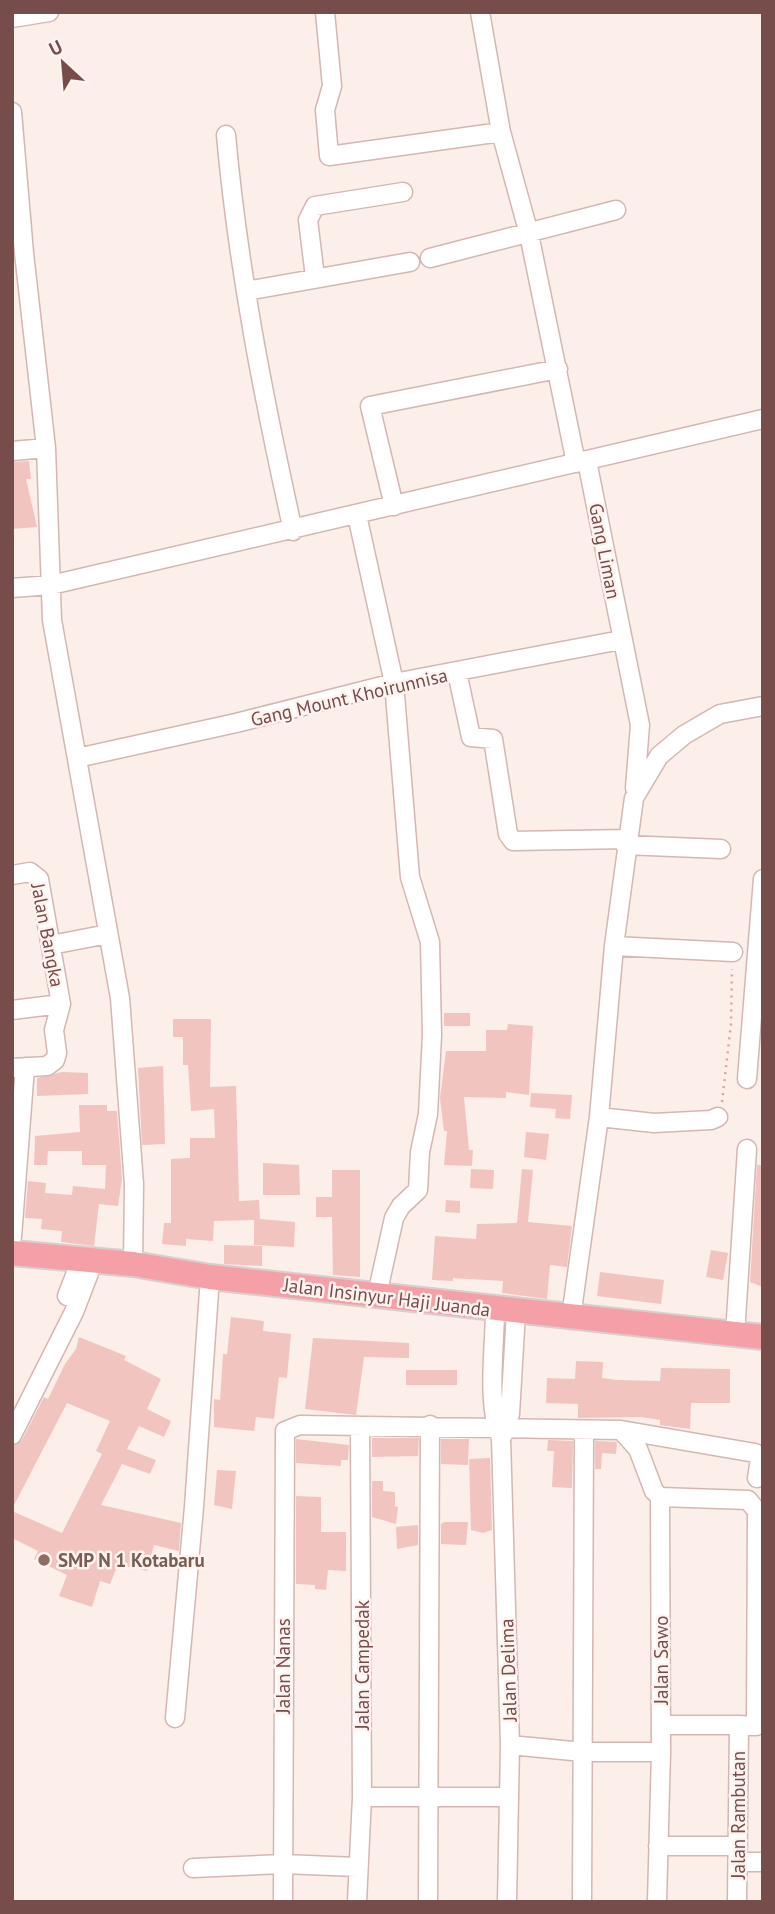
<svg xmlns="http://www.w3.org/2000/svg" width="775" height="1914" viewBox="0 0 775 1914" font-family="'PT Sans',sans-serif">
<rect width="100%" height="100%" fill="#fceee8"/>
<path fill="#f1c4c0" d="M29,461L31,479H26L37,527L12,529V462Z
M444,1013H470V1026H444Z
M173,1019H211L210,1087L236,1086L239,1201L259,1200L260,1219L295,1222L294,1247L254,1245V1220L214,1221L213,1241L186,1239V1246L162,1244L164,1223H171V1159L190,1158V1138H215L214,1109L191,1111L188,1065H183V1037H173Z
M508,1024L533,1026L529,1095L506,1092V1098L464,1097L469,1150H473L472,1166L444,1165L447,1131H444L440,1098L446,1051H486V1030H507Z
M163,1066L165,1144L142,1145L138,1068Z
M62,1072L88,1073V1094L37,1096V1078Z
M531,1093L572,1095L570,1119L555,1118L556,1109L530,1107Z
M79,1105H107V1111H117L122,1179L118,1206L99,1204L94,1246L61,1242L62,1231L41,1229L42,1219L25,1218L28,1181L46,1183L45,1193L72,1195L73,1186L105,1189L106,1165H82V1151H48L47,1165H34L35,1136L80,1132Z
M526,1132L549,1134L546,1160L524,1157Z
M263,1163L299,1165L300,1195H263Z
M757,1165H763V1287L750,1282Z
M471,1169L494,1170L493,1189L470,1188Z
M522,1169L533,1170L528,1222L572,1226L567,1267L550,1265L547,1299L502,1293L503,1281L453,1278V1281L432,1280L435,1236L476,1239L477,1224L517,1223Z
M332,1170H360V1277L333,1275L332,1217H316V1197H332Z
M446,1200L460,1201V1213L445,1212Z
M224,1245L262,1246V1266L224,1264Z
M711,1250L728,1253L723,1280L706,1277Z
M600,1272L664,1280L661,1304L597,1296Z
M231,1317L264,1321L263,1331L291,1334L287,1378L279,1377L274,1419L256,1417L254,1431L214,1427V1399L220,1400L223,1354H227Z
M79,1337L126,1356L124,1360L161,1379L147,1409L171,1421L164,1437L139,1426L127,1449L156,1460L150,1474L122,1464L101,1505L181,1523L179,1551L154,1545L147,1571L118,1564L110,1584L100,1581L92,1607L59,1596L67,1575L34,1559L38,1551L12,1538V1511L62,1533L102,1454L96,1451L110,1421L67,1403L12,1509V1446L22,1440L44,1397L48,1399L65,1364L76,1349Z
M313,1338L409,1343V1358L364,1357L356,1415L305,1409Z
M576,1361L603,1362L602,1378L617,1380L660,1381L661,1368L730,1369V1403H691L690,1429L660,1425V1420L641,1417L578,1418V1404L546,1403L547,1378L575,1379Z
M406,1370H457V1385H406Z
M372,1438H419L418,1456L372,1457Z
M296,1439L349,1445L348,1460H341V1466L296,1463Z
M441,1439H469L468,1465L441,1464Z
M548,1440L573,1441L572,1488L552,1487L554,1451H547Z
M595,1441L617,1442L616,1454L602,1453L601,1469H595Z
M490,1458L492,1530L483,1533L471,1530L469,1459Z
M217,1470L236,1471L232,1509L214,1505Z
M372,1481H383V1491L395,1492V1506L398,1507L396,1524L372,1517Z
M296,1496L321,1497V1532H346V1571L328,1570L326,1590L315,1589V1585L296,1584Z
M444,1522H468L466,1545L441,1544V1524Z
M418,1525V1545L397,1549L396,1527Z"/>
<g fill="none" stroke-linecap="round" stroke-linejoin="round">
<g stroke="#d3b7b3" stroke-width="21">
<path id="minor" d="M325,12L332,86L325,110L329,156L501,132
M480,12L501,132L529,234L576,463
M12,18L49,12
M12,112L24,253L46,448L52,620L120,998L134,1184L133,1264
M226,135C238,269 264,400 293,531
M430,258L616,210
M315,277L308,220L315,206L403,192
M246,291L410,262
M12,451L46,448
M587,461L640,725L635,788
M394,506L370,406L558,369
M357,515L394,683L410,877L430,942L432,1035L428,1114L420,1152L418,1190L401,1206L394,1218L377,1295
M12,588L51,585L763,419
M457,672L471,737L493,739L508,834L513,841L627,839
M77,758L236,723L394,683L621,640
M625,845L721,849
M12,875L30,872L39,879L61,1004L54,1030L57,1053L55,1060L47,1066L12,1068
M51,945L108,934
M614,946L733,952
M12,1010L61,1004
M747,1079L763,879
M599,1117L654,1123L711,1120L718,1117
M12,1237L25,1067
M67,1296L81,1260
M495,1309C495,1347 486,1404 501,1438L510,1745L507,1902
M571,1317L599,1117L614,946L634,798L659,756L684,735L720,714L763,706
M735,1334L747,1149
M621,1430L638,1449L654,1491L660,1497L661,1752L657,1902
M12,1435L74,1312L94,1260
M503,1435L510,1414L516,1312
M660,1497L748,1500L757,1511L756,1726L739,1725L737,1902
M175,1718L194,1507L210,1277
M661,1725H739
M510,1745L583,1752H661
M362,1797H507
M658,1846H738
M738,1862H763
M193,1868L283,1864L357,1867
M283,1902L285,1431L300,1425L621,1430L755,1453L760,1459L757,1478
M357,1902L362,1797L360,1427
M428,1902L430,1425
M582,1902L584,1431"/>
</g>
<g stroke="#d9cdcd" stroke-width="28">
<path id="highway" d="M12,1253L133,1264L210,1277L763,1337"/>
</g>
<path stroke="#d7a6a3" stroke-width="2.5" stroke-dasharray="2 5" stroke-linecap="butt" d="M722,1102L731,1024L732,969"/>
<use href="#minor" stroke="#fff" stroke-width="18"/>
<use href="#highway" stroke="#f5a0a6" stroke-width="24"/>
</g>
<circle fill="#8d6e63" stroke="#fff3ef" stroke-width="2.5" cx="44" cy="1560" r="7"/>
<g text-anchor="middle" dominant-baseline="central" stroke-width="5" stroke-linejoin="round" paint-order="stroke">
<g font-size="19" fill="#774d4c" stroke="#fff3ef">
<text transform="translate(605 551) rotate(79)">Gang Liman</text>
<text transform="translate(349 697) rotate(-13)">Gang Mount Khoirunnisa</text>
<text transform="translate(48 935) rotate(79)">Jalan Bangka</text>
<text transform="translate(387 1297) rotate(7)">Jalan Insinyur Haji Juanda</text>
<text transform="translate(661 1660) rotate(-90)">Jalan Sawo</text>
<text transform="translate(362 1665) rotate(-90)">Jalan Campedak</text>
<text transform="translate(283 1666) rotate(-90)">Jalan Nanas</text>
<text transform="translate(508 1670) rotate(-92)">Jalan Delima</text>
<text transform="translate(738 1815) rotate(-90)">Jalan Rambutan</text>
</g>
<g font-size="19" font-weight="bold" fill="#785e54" stroke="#fff3ef" text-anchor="start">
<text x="58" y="1560">SMP N 1 Kotabaru</text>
</g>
</g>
<rect width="775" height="1914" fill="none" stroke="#774d4c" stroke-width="28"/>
<g transform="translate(63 63) rotate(334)" stroke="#fff3ef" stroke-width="5" paint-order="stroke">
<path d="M0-5L12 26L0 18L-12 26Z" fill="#774d4c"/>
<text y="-10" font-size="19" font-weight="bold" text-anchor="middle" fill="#774d4c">U</text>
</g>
</svg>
